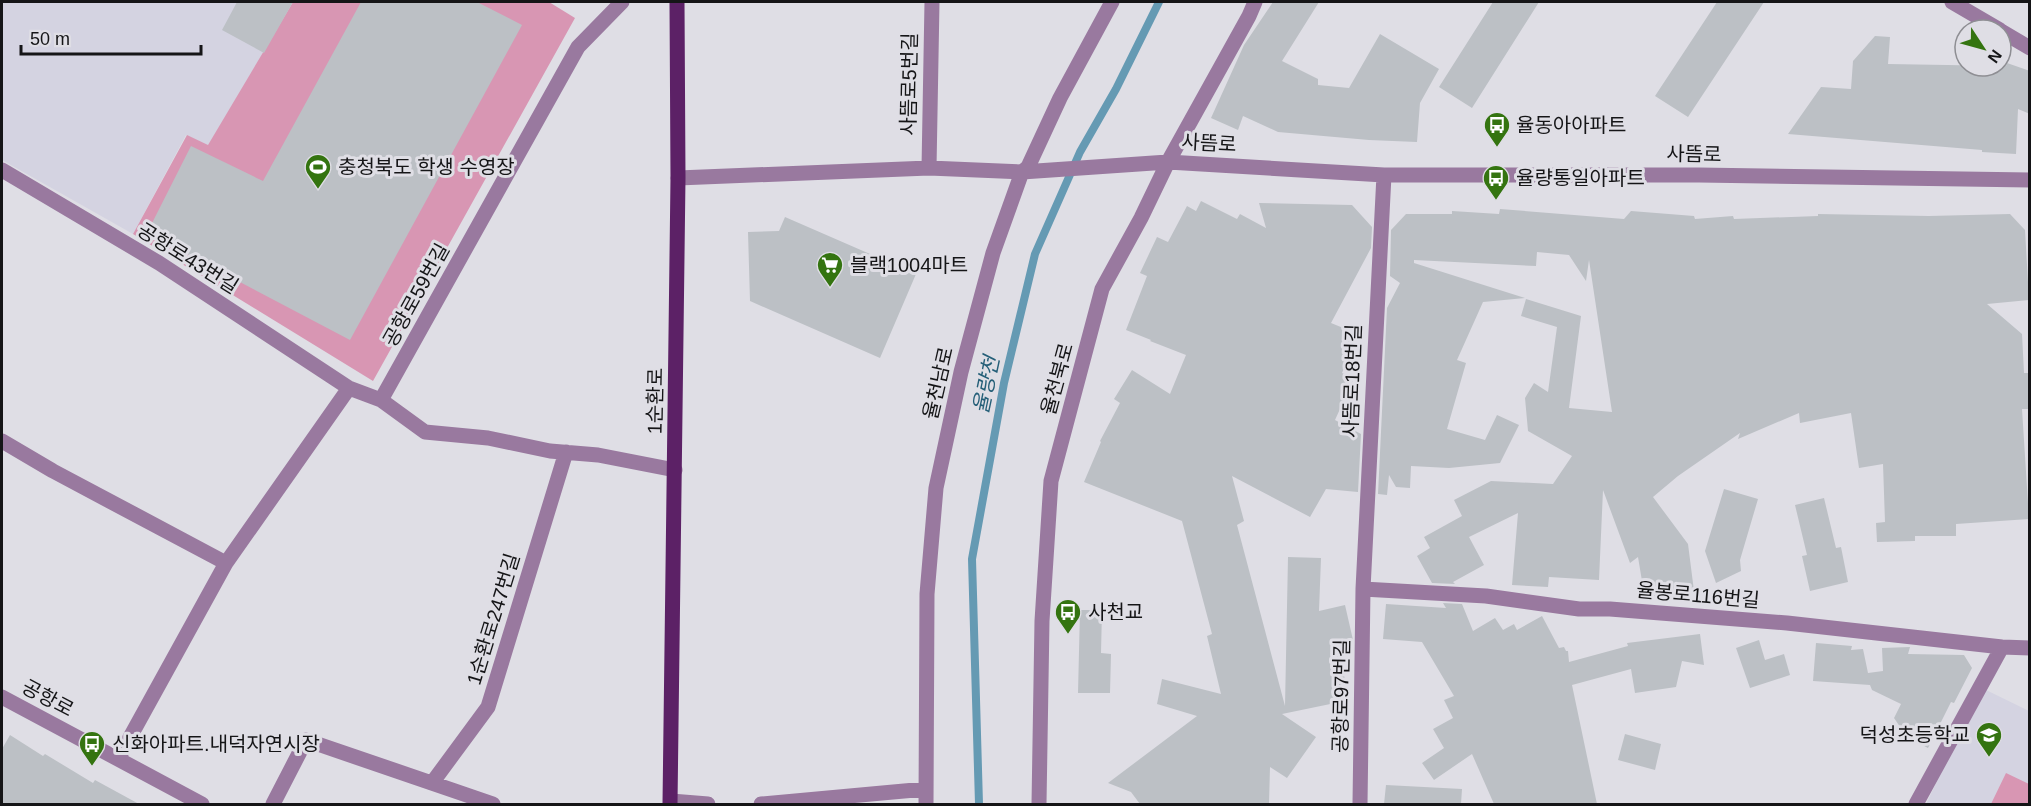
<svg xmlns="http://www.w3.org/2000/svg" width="2031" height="806" viewBox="0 0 2031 806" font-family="Arial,'Noto Sans KR',sans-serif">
<rect width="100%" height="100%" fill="#dfdee5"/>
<path fill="#d4d3e1" d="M2,2H293L208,146L186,135L133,234L2,160Z
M1982,688L2029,711V804H1926Z"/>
<path fill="#d896b3" d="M293,2H549L575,18L373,381L133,234L187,135L208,145Z
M2006,773L2029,784V804H1991Z"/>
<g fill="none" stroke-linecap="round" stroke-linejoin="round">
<path stroke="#659ab3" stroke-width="8" d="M979,804L972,559L1004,383L1035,254L1080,152L1116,89L1159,2"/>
</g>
<path fill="#bcc0c5" d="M237,2H293L264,53L222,30Z
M361,2H477L522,25L350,340L147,233L191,146L263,181Z
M1273,2H1319L1282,61L1318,79V85L1349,88L1380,34L1439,69L1420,103L1417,142L1369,140L1278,132L1243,116L1238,130L1211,118L1244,45Z
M1493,2H1539L1472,108L1439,87Z
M1717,2H1764L1688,117L1655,96Z
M1875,36L1890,37L1888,64L2006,66L2007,63L2030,71V114L2018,109L2016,154L1982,152V150L1788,134L1821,87L1851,89L1853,61Z
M1201,201L1237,219L1240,214L1266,228L1259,203L1352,205L1372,227L1371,248L1331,323L1358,334L1342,373L1354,378L1335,420L1361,434L1358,492L1326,489L1310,517L1232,476L1244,521L1237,525L1285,706L1288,557L1321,558L1319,611L1345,605L1353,640L1338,644L1347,691L1340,702L1282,714L1316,737L1287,778L1270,767L1269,804H1140L1131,792L1108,783L1197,716L1157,704L1162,679L1221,694L1207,636L1212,634L1182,521L1084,482L1101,442L1100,441L1120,403L1114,399L1132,370L1170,394L1186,355L1150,341L1151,340L1126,330L1147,276L1140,273L1157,237L1168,242L1187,206L1196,211Z
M1500,209L1624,219L1631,211L1694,216L1695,219L1733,216L1734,219L1818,216V214L1929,216L2010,214L2025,230L2029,300L1987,304L2022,334L2024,373H2028L2030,401V409H2022L2029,519L1956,524V536H1915V541L1877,542L1876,523L1885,522L1883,464L1859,468L1851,413L1800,423L1799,413L1738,439L1740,433L1678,476L1653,497L1688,544L1694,591L1645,599L1638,557L1630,563L1603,490L1599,580L1549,577L1548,587L1512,585L1518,513L1469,537L1484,565L1453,582L1455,584L1432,583L1417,556L1430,548L1424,537L1462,516L1454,500L1491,481L1553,484L1572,456L1528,431L1525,398L1534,383L1548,392L1557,327L1521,316L1526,299L1581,316L1569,408L1612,412L1589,260L1586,281L1569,255L1537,252L1536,266L1414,260V263L1525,298L1483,302L1457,360L1466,363L1447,429L1485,440L1497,415L1519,425L1500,463L1449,468L1411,466L1410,488L1396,487L1389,475L1387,495L1378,494L1387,308L1400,283L1390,276L1391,230L1406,214H1452V211L1499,214Z
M785,217L916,274L880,358L750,301L748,232L779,231Z
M1724,489L1758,499L1740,560L1741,571L1716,583L1705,551Z
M1824,498L1836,548L1841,547L1848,582L1810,591L1802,556L1807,555L1795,505Z
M1443,603L1462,604L1473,631L1495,618L1503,630L1514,624L1517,630L1542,616L1559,648L1564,647L1566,651H1568L1569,662L1628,646L1627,643L1700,634L1704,665L1682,661L1676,687L1635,693L1631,669L1572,685L1597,804H1494L1472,754L1434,780L1422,763L1444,748L1433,729L1453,718L1444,700L1454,696L1422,642L1383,639L1386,604L1446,608Z
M1080,610H1102L1101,653L1111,654L1110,693H1078Z
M1759,640L1765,660L1784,654L1790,675L1750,688L1736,648Z
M1816,643L1852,646L1851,650L1863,649L1868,673L1883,671L1882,648L1910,647L1908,654L1964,655L1972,668L1954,703L1951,702L1928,748L1907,737L1894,718L1901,704L1872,690L1870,685L1813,681Z
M1625,734L1661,744L1655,770L1618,760Z
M10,735L43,756L45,754L93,783L95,780L139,804H2V749Z
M1386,785L1462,789L1461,804H1384Z"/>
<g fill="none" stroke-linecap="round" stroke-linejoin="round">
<path stroke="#99799f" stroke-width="15" d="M1952,2L2000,30
M2001,31L2030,48
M929,168L932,2
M2,170L159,263L349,388
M678,178L929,168L1022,172L1168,162L1384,175H1699L2030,180
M381,400L425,432L488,438L550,451L598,455L675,470
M2,441L53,471L226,563
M1363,589L1486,596L1579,609H1610L1787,623L2002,647L2030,648
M2,697L202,804
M118,759L226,563L349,388L381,400L578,47L622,2
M432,783L488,707L566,452
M671,801L708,804
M273,804L306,740L493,804
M761,804L926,789
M926,804L927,594L936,488L961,372L993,253L1022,172L1028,167L1060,98L1112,2
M1039,804L1042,621L1051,481L1102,289L1141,218L1168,162L1249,16L1255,2
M1360,804L1363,589L1384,175
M1916,804L2002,647"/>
<path stroke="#5c2166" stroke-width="15" d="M670,804L678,178L677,2"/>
</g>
<defs>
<g id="bus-pin" transform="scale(1.35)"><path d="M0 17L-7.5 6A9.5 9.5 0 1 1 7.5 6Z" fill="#347410" stroke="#dfdee5"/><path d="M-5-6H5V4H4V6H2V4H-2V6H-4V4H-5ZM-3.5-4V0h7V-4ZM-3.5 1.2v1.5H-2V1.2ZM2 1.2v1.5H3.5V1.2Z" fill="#fff"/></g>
<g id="stadium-pin" transform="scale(1.35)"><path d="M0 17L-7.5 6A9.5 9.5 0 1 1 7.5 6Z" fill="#347410" stroke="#dfdee5"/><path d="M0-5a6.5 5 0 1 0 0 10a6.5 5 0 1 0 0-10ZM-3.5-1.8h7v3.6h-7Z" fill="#fff"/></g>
<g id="supermarket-pin" transform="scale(1.35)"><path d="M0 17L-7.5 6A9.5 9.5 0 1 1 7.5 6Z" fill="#347410" stroke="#dfdee5"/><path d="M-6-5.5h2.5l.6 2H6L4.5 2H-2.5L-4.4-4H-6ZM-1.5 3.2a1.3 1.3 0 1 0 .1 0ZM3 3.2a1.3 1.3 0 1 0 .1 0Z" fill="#fff"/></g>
<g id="school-pin" transform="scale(1.35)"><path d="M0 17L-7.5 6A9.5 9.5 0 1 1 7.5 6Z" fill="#347410" stroke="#dfdee5"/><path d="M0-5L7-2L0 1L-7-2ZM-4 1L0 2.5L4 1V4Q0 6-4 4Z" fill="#fff"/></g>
</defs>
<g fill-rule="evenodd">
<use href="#bus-pin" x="1497" y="125"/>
<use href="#stadium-pin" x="318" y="167"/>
<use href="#bus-pin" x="1496" y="178"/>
<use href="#supermarket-pin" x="830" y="265"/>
<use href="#bus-pin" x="1068" y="612"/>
<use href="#school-pin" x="1989" y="735"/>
<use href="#bus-pin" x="92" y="744"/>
</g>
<g text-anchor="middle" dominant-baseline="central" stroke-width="6" stroke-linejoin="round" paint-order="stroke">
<g font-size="20" fill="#151517" stroke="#dfdee5">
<text transform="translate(909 84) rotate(-89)">사뜸로5번길</text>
<text transform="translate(1209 143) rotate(3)">사뜸로</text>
<text transform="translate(1694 154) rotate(1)">사뜸로</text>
<text transform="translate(188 258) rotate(32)">공항로43번길</text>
<text transform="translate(416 295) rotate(-61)">공항로59번길</text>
<text transform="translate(1057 379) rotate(-75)">율천북로</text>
<text transform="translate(1352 381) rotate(-88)">사뜸로18번길</text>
<text transform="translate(938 383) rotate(-77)">율천남로</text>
<text transform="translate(655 401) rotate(-89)">1순환로</text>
<text transform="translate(1698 595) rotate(5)">율봉로116번길</text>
<text transform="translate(493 619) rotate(-73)">1순환로247번길</text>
<text transform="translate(1341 696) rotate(-89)">공항로97번길</text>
<text transform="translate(48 698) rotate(28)">공항로</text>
</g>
<g font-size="20" fill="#151517" stroke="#dfdee5" text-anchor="start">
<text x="1516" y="125">율동아아파트</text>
<text x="338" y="167">충청북도 학생 수영장</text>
<text x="1516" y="178">율량통일아파트</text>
<text x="850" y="265">블랙1004마트</text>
<text x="1088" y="612">사천교</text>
<text x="1970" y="735" text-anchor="end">덕성초등학교</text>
<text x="112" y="744">신화아파트.내덕자연시장</text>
</g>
<g font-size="21" font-style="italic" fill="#255f78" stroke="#dfdee5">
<text transform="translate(986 385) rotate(-78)">율량천</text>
</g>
</g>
<rect width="2031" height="806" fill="none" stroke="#151517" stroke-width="6"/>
<g transform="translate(1983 48) rotate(126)"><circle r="28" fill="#dfdee5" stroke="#8e8e93" stroke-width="1.5"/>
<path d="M0-4.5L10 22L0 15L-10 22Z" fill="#347410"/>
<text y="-9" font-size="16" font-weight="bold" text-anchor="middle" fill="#151517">N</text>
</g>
<path d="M21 45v9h180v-9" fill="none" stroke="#151517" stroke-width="3"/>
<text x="30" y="45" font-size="18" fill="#151517" stroke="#dfdee5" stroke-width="4.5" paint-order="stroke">50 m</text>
</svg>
